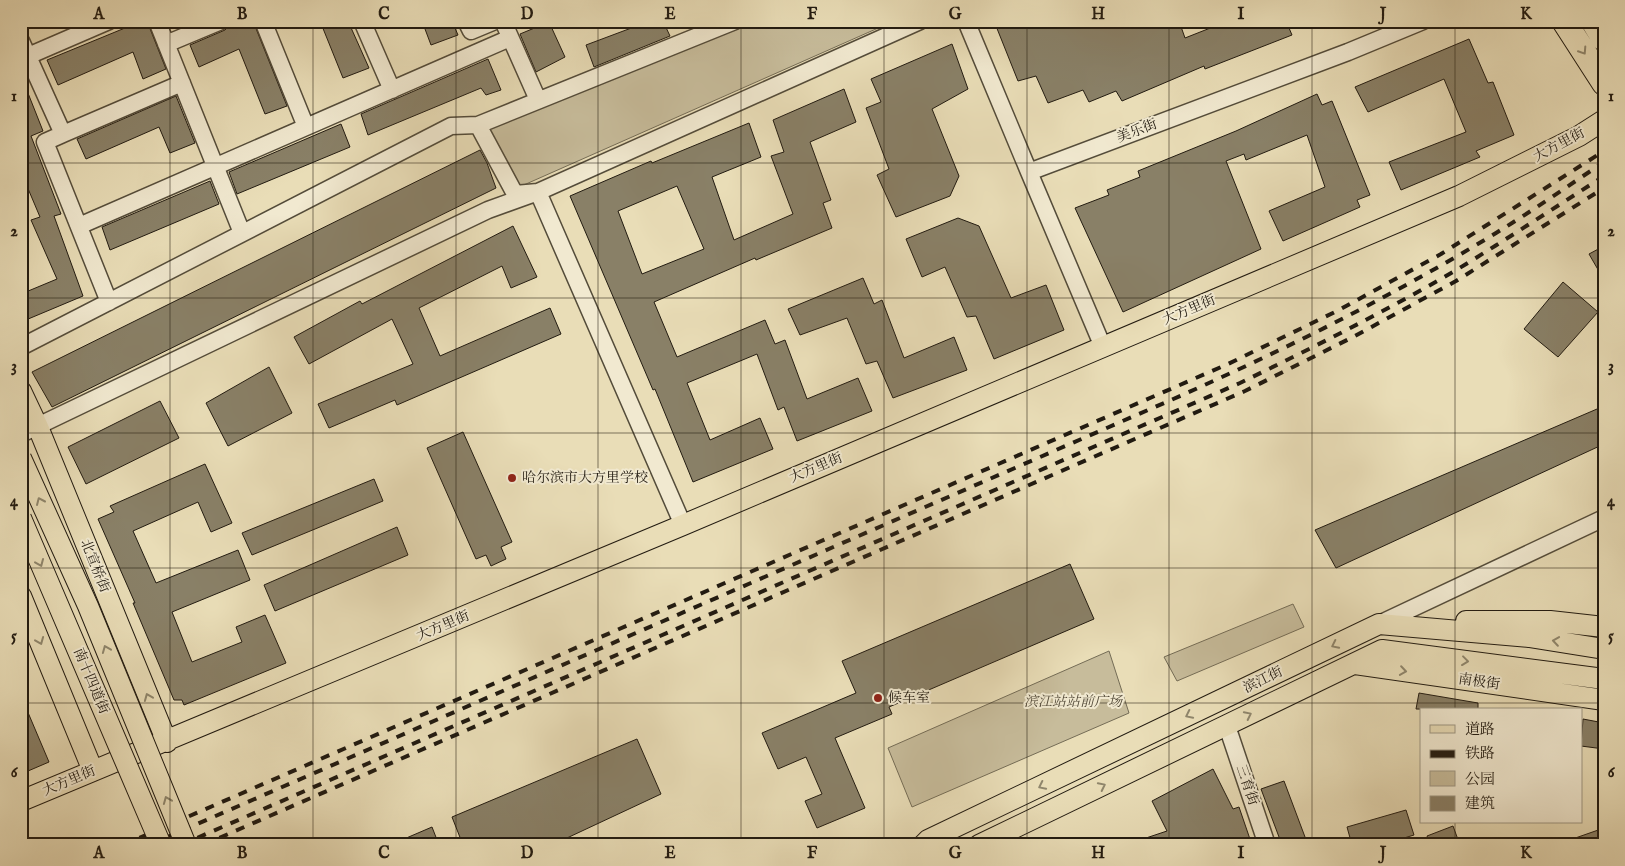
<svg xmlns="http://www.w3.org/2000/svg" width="1625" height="866" viewBox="0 0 1625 866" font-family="'IM FELL English','Noto Serif SC',serif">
<rect width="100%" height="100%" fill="#e9ddb7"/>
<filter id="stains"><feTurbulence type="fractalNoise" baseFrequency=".004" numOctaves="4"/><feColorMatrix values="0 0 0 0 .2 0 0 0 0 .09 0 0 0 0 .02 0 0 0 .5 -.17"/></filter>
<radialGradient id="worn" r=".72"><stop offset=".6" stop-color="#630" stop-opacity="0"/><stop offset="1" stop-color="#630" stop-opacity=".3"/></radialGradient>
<path fill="#c7bc9b" stroke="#746c56" d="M751,21H894L517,188L489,128Z
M1293,604L1304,627L1177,681L1164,657Z
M1109,651L1129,713L912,807L888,748Z"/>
<path fill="#898067" stroke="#221b11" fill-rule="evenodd" d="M142,21H147L166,69L143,79L133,52L58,85L47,60Z
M239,21H253L287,106L265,114L239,49L199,67L190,45L225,30L230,25Z
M320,21H348L369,68L343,78Z
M422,21H452L458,35L431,45Z
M650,21H663L670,36L594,67L586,45Z
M994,21H1179L1185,38L1228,21H1286L1292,35L1205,69L1204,66L1122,101L1116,91L1089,102L1083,90L1048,103L1036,76L1018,81Z
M549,22L565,57L536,72L520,34Z
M1469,39L1488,83L1493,82L1514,135L1476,151L1480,157L1401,190L1389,162L1466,132L1444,79L1368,112L1355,87Z
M952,44L968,89L932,109L959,176L950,196L896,217L877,175L889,169L866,108L881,102L871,79Z
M488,59L501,90L486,95L481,88L368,135L361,114Z
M22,78L43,131L31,136L61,214L54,216L83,296L21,322V294L57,279L31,220L40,217L21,172Z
M844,89L856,122L810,142L831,200L823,203L832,228L756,260L755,258L654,302L677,357L765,320L775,344L785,340L807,399L858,378L872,411L797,441L784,407L778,410L757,354L687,383L710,440L760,418L773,449L693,482L655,389L653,390L570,196L651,161L652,163L749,123L761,157L712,177L734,240L793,214L771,156L784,152L773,120ZM677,186L704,249L642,274L618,211Z
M1317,94L1322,105L1332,101L1370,195L1357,200L1360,207L1283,241L1269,211L1325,187L1307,135L1246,160L1244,154L1226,161L1261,249L1123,312L1075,208L1109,195L1107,190L1140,177L1138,171L1236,131Z
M176,96L195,143L170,153L159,127L86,159L77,139Z
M341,124L350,147L237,194L229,172Z
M480,150L487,163L496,188L52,407L32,372Z
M210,181L219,204L110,250L102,227Z
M958,218L979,226L1011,298L1046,285L1064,330L994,359L976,316L967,317L945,267L922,277L906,239Z
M513,226L537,277L511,288L502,266L419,308L440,356L550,308L561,334L397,405L395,400L329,428L318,404L413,364L392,319L309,364L294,337L360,301L362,304Z
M1604,246V280L1589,254Z
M863,278L874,304L882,300L904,358L954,337L967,370L893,398L877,361L866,364L847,318L800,335L788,309Z
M1563,282L1598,312L1558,357L1524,329Z
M269,367L292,413L228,446L206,403Z
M160,401L179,438L86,484L68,447Z
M1604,406V444L1336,568L1315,530Z
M463,432L512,542L501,547L506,559L491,566L486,555L476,559L427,448Z
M205,464L232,523L211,532L198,502L133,531L156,583L238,550L250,580L172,612L192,662L242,642L236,627L265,615L286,663L184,705L182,700H174L133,603H135L98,519L114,512L110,506Z
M374,479L383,501L252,555L242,533Z
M397,527L408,555L275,611L264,585Z
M1070,564L1094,619L889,707L892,714L835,738L865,808L817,828L805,801L822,794L806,757L778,769L762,733L856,693L842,661Z
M1419,693L1478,703V710L1416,709Z
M21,696L49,762L21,774Z
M1583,719L1604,723V749L1581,746Z
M637,739L661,794L552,845H463L452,817Z
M1213,769L1233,809L1239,807L1252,845H1132L1131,843L1167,831L1152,801Z
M1284,781L1308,845H1282L1261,789Z
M1406,810L1414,835L1381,845H1352L1347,827Z
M1453,826L1460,845H1430L1427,836Z
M432,827L439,845H390Z
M1604,828V845H1562L1561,843Z"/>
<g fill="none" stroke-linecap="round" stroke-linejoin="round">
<g stroke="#544c3a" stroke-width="19">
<path id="minor" d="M157,21L242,233
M263,21L306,127
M362,21L392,90
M466,21L471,31L495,21
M503,21L538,100
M966,21L1029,172
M21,41L63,134L45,142L109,302
M166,44L221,21
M28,56L109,21
M63,134L182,83
M79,226L510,38
M21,347L451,126L478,125
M1103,347L1029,172L1348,52L1423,21
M21,434L488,210L538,192L920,21
M683,525L538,192L515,194L478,125L735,21
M1379,624L1604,518
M1227,726L1267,845"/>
</g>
<g stroke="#221b11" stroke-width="22">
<path id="major" d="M21,391L38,427L167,742
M21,596L93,771
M1466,621H1550L1604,627
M1355,664L1604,700
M21,801L683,525L1459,196L1579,136L1604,120
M923,845L928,840L1379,624L1529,637L1604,649
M979,845L1382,650L1604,679"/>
</g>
<g stroke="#221b11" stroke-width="26">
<path id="highway" d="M1564,21L1604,83
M1593,21L1604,39"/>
</g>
<use href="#minor" stroke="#f1e9d0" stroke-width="16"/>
<use href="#major" stroke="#e9ddb7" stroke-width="20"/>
<use href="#highway" stroke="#e9ddb7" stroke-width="24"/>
<path stroke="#221b11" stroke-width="4" stroke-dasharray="9 9" stroke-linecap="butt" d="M123,845L1228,364L1339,310L1441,254L1604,151
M149,845L1171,400C1282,351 1391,297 1496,233C1532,211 1568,186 1604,162
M181,845L1240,383C1312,348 1384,312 1453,272C1504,241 1554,208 1604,176
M203,845L1245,391L1353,337L1456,281L1604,188"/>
<g stroke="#221b11" stroke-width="22" stroke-linecap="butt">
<path id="major-bridge" d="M21,458L88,606L186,845
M21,518L161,845"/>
</g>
<use href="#major-bridge" stroke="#e9ddb7" stroke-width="20"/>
</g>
<defs><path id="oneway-chevron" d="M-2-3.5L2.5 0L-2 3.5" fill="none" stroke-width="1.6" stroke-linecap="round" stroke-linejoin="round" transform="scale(1.25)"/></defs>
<g stroke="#8f866c">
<use href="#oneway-chevron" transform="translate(1583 51) rotate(57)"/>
<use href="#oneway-chevron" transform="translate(40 501) rotate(-114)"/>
<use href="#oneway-chevron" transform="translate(40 563) rotate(67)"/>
<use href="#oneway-chevron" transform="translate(40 641) rotate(68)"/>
<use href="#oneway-chevron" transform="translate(1556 641) rotate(-172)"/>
<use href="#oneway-chevron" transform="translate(1335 645) rotate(154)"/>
<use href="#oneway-chevron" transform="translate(106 649) rotate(-112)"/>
<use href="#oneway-chevron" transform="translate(1465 661) rotate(7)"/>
<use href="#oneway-chevron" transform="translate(1403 671) rotate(8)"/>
<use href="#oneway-chevron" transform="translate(148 697) rotate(-112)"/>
<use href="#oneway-chevron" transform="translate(1189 715) rotate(154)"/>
<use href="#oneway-chevron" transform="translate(1248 715) rotate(-26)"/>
<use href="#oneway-chevron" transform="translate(1042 786) rotate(154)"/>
<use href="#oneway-chevron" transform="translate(1102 786) rotate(-26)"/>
<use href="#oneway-chevron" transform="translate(167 800) rotate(-112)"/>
</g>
<path fill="none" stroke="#221b11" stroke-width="1" stroke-opacity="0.55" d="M170,21V845M313,21V845M456,21V845M598,21V845M741,21V845M884,21V845M1027,21V845M1169,21V845M1312,21V845M1455,21V710M21,163H1604M21,298H1604M21,433H1604M21,568H1604M21,703H1604M1455,822V845"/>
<g fill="#8f2418" stroke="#f1e9d0" stroke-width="2">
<circle cx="512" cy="478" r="5"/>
<circle cx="878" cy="698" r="5"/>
</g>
<g text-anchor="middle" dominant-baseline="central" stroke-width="4" stroke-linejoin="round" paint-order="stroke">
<g font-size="14" fill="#221b11" stroke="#f1e9d0">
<text transform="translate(1137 131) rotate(-21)">美乐街</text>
<text transform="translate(1559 145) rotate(-28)">大方里街</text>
<text transform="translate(1189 310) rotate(-23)">大方里街</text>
<text transform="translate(816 468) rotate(-23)">大方里街</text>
<text transform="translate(95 566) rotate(68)">北宣桥街</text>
<text transform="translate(443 626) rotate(-23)">大方里街</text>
<text transform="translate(1263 680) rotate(-26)">滨江街</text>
<text transform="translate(91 681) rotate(67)">南十四道街</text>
<text transform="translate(1479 682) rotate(8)">南极街</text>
<text transform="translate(69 781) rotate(-23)">大方里街</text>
<text transform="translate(1247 785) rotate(71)">三育街</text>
</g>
<g font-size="14" fill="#221b11" stroke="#f1e9d0" text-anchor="start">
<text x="522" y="478">哈尔滨市大方里学校</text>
<text x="888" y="698">候车室</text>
</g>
<g font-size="14" font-style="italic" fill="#544b3a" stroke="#f1e9d0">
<text x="1073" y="702">滨江站站前广场</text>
</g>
</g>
<rect width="1625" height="866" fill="none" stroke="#e9ddb7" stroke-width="55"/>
<rect x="1420" y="708" width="162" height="115" fill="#f1e9d0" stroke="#9e9784"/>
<rect x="1430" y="725" width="25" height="8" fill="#e9ddb7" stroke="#9e9784"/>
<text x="1465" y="734" font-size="15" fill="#221b11">道路</text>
<rect x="1430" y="750" width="25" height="8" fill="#221b11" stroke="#9e9784"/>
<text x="1465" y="758" font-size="15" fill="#221b11">铁路</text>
<rect x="1430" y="771" width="25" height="15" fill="#c7bc9b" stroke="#9e9784"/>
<text x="1465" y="784" font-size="15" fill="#221b11">公园</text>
<rect x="1430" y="796" width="25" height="15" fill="#898067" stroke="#9e9784"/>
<text x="1465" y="808" font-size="15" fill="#221b11">建筑</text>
<rect x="28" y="28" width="1570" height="810" fill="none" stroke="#221b11" stroke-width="2"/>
<g font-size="16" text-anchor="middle" font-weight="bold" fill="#221b11">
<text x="99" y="19">A</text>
<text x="242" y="19">B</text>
<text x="384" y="19">C</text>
<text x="527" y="19">D</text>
<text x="670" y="19">E</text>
<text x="812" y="19">F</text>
<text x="955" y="19">G</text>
<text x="1098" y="19">H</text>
<text x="1241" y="19">I</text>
<text x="1383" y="19">J</text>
<text x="1526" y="19">K</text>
<text x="14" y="101">1</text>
<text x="1611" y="101">1</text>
<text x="14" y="236">2</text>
<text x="1611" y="236">2</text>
<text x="14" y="371">3</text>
<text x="1611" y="371">3</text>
<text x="14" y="506">4</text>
<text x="1611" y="506">4</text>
<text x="14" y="641">5</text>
<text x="1611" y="641">5</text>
<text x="14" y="777">6</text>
<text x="1611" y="777">6</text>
<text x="99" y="858">A</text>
<text x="242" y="858">B</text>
<text x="384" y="858">C</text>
<text x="527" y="858">D</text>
<text x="670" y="858">E</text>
<text x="812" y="858">F</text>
<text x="955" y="858">G</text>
<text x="1098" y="858">H</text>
<text x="1241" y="858">I</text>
<text x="1383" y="858">J</text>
<text x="1526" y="858">K</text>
</g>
<rect width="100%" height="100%" filter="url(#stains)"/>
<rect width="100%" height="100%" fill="url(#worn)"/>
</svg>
